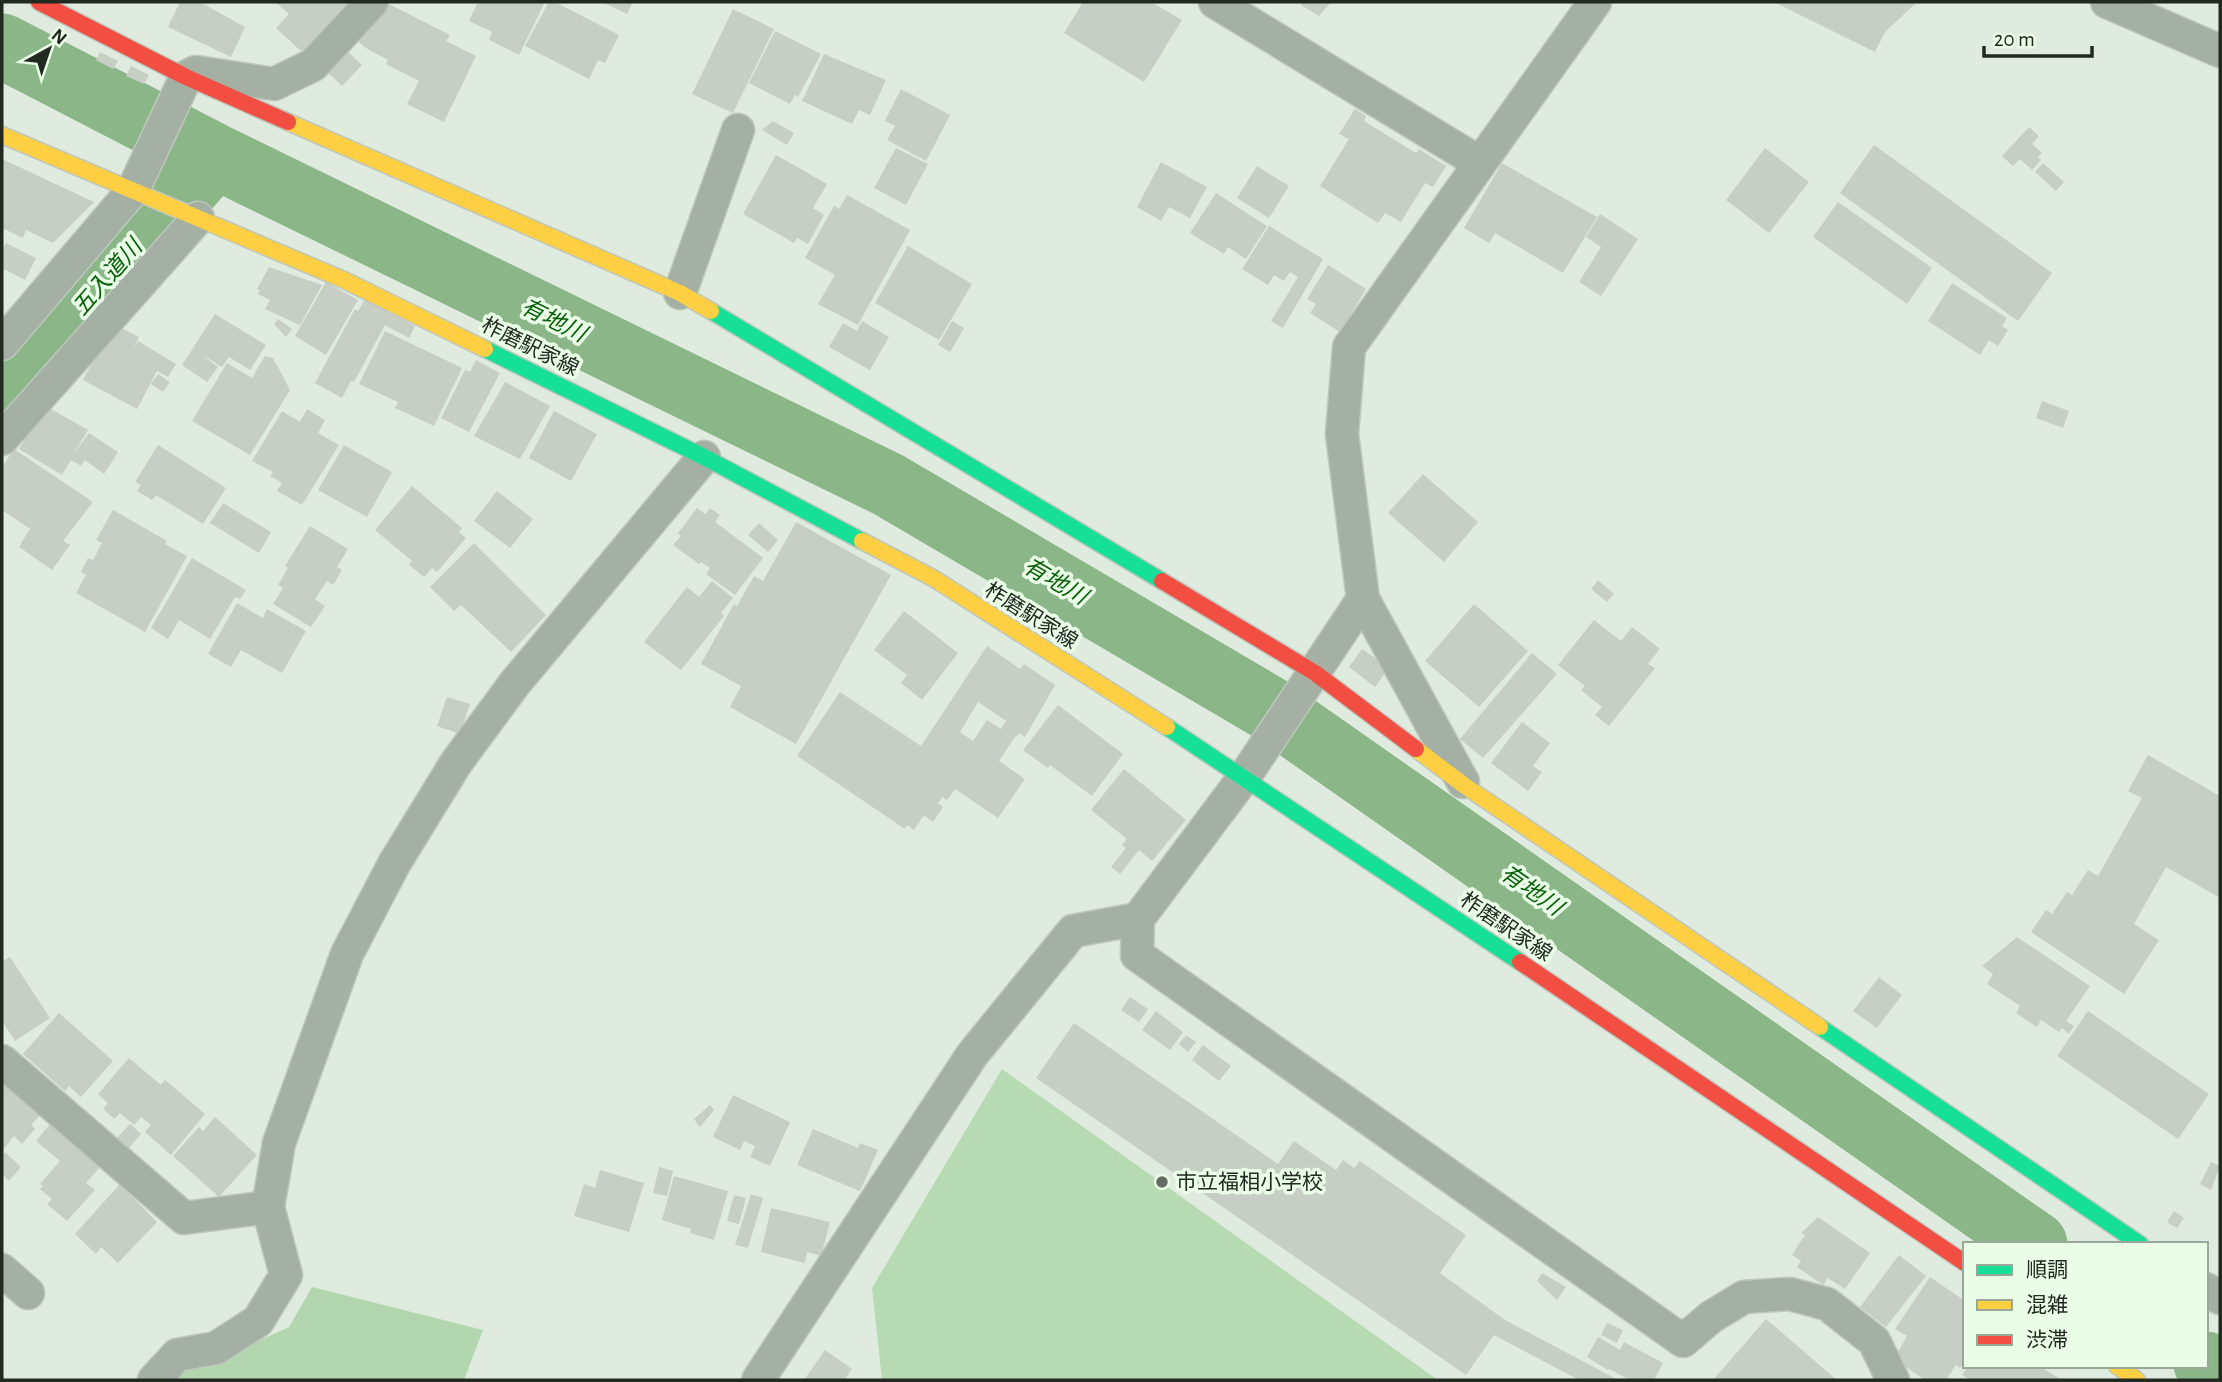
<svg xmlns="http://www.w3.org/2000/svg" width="2222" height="1382" viewBox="0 0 2222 1382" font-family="'Alegreya Sans','Noto Sans JP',sans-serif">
<rect width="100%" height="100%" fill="#e0ebdf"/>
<path fill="#b6dab2" d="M1002,1069L1438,1380H882L872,1288Z"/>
<path fill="#b2d7af" d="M312,1287L483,1330L464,1380H173L188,1361L234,1352L289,1327Z"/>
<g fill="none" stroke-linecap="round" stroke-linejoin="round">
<path stroke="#8bb688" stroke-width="65" d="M2,46L215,156L889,485L1272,710L2035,1244
M2,400L215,156
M2206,1364L2220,1374"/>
</g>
<path fill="#c6cec5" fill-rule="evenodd" d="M180,2H200L245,27L231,57L168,27Z
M275,2H348L302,52L276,28L289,14Z
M385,2L450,35L446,41L476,56L444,122L407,104L419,81L386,64L388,60L366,48L354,38Z
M478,2H545L519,55L489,40L492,32L469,21Z
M549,2H555L619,35L605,63L598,60L589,79L525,46Z
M602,2H633L627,14Z
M1083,2H1151L1182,20L1144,82L1064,33Z
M1303,2H1331L1319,16L1301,5Z
M1774,2H1917L1885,32L1875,52Z
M733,9L774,29L733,113L692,94Z
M775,31L821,54L798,97L795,95L790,104L749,83Z
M344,48L362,65L342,86L324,69Z
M100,52L118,61L113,69L96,60Z
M824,54L886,80L870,115L859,110L852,124L802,101Z
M131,66L149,75L144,84L126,76Z
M901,89L950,115L926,161L887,140L895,126L885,121Z
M1355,109L1366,116L1364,121L1416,153L1419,149L1446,166L1433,187L1425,183L1401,222L1385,213L1378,223L1320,186L1349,139L1339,134Z
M773,121L794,133L787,145L762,130Z
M2029,127L2039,136L2032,144L2042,153L2038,157L2041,160L2032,170L2020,159L2013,166L2002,156Z
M1874,145L2052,273L2018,321L1840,193Z
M896,148L928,164L906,205L874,188Z
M1765,148L1809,182L1769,233L1726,200Z
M776,155L827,184L813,208L824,215L808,244L797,238L794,243L743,214Z
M2,159L94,202L53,243L26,230L23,238L2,228Z
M1161,162L1207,187L1190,218L1169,207L1161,221L1137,207Z
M1502,163L1597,217L1563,273L1495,233L1489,243L1464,228Z
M2043,163L2064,182L2056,191L2035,172Z
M1257,166L1289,186L1269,218L1237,198Z
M1216,193L1267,226L1246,259L1228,247L1224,254L1190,233Z
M847,195L910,230L858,325L818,304L835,275L805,258L834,206L839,209Z
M1838,202L1932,268L1907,304L1813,237Z
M1600,214L1638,239L1601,296L1579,282L1601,247L1586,237Z
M1269,226L1323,259L1283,328L1271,321L1298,277L1290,272L1284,281L1274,275L1268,285L1242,269Z
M6,243L36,258L25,280L2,268V252Z
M908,246L972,284L939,340L875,303Z
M1328,265L1366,289L1340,332L1310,313L1316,304L1307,299Z
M269,267L322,285L300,325L265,309L270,300L258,294L260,290L257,289Z
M326,282L358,300L326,355L295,336Z
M1952,283L2007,318L2002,326L2008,330L1998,346L1989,340L1980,355L1928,321Z
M365,299L415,326L409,338L385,325L354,382L351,381L342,398L315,383L355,309L358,311Z
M215,314L266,345L250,370L229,357L222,367L201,354L218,367L207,382L182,365Z
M278,319L292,329L286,337L274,324Z
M862,321L889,337L870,370L829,347L843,323L857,331Z
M952,321L964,328L950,352L938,345Z
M118,326L139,337L132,351L138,341L176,364L168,377L157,371L137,409L83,380L103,342L108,345Z
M385,331L462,368L434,426L395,408L398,402L359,384Z
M265,356L273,358L290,390L250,455L192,421L227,363L252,378Z
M476,360L500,373L469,432L441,418L465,370L470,372Z
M158,374L170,382L163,392L151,384Z
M505,382L550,406L520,459L474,436Z
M2042,401L2069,411L2063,428L2036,418Z
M44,405L88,430L73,455L89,433L118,452L104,474L85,460L81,466L71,460L62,475L19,449Z
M307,409L325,420L318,433L339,445L302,505L277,491L282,483L270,476L273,472L252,461L282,411L300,422Z
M554,411L597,434L571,481L529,458Z
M158,445L226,488L203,524L156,495L152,500L137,491L141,485L135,482Z
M344,445L392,472L367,517L318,490Z
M14,449L93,502L63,541L70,545L52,570L19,547L30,529L2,510V467Z
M1423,474L1478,522L1444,562L1388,513Z
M412,486L462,528L459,532L466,538L437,572L432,568L424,577L409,565L412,561L375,530Z
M497,491L533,519L510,548L474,521Z
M223,503L271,532L259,553L210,523Z
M697,508L705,514L710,508L720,515L715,522L763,558L735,595L706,574L710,568L701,562L699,564L673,545L681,536L678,533Z
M113,510L167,541L165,544L187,556L145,632L76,593L86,575L81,572L88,558L93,560L102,543L96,540Z
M796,522L891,575L796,744L730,707L741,686L701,664L734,604L737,606L754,576L763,581Z
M759,523L778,540L768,552L748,535Z
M310,526L348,549L337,567L342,570L333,585L327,581L315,599L325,606L311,627L273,604L283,588L278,585L288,568L285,566Z
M474,543L546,615L511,652L461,605L454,611L430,587Z
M192,558L246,590L240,599L235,597L210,639L179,620L168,639L151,628Z
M1598,580L1614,594L1607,602L1591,589Z
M712,581L733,598L721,613L724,616L681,670L644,642L687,587L699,597Z
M237,603L263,618L267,609L306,631L282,673L241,650L231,667L208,654Z
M1474,604L1528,651L1479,707L1425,661Z
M904,611L958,653L922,700L901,683L907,675L874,650Z
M1594,620L1621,641L1632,627L1660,649L1648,664L1655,668L1609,726L1595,715L1602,707L1581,690L1585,686L1558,665Z
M987,646L1020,669L1024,664L1055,685L1025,737L1020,733L1014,738L999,761L1025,779L998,818L955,789L947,800L942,797L938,803L943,807L933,822L924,815L914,830L907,825L905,829L797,756L840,692L921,746ZM978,702L1006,721L1001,729L987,720L973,741L960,732Z
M1362,649L1389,668L1375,687L1349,667Z
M1532,653L1557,674L1483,758L1460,739Z
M447,697L470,704L460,734L437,726Z
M1058,705L1123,754L1092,796L1050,765L1048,768L1023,750Z
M1522,722L1550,743L1533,766L1542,772L1528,791L1491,763Z
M2148,755L2220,796V898L2166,867L2134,924L2159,940L2124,994L2031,932L2046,910L2052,914L2067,892L2072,895L2088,870L2098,876L2142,798L2128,791Z
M1124,769L1186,820L1152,861L1139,850L1120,874L1111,867L1126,848L1122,845L1127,839L1091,810Z
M2017,937L2090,986L2066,1021L2074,1026L2069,1034L2062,1028L2059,1032L2041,1020L2037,1027L2016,1013L2020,1006L1987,984L1993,974L1982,966Z
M10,957L50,1018L15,1041L2,1021V962Z
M1879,977L1902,995L1877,1028L1853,1011Z
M1130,997L1148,1009L1139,1022L1121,1010Z
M1156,1011L1183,1032L1170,1050L1142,1030Z
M2088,1011L2209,1094L2178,1139L2057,1056Z
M59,1013L113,1061L81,1097L69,1086L65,1091L23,1054Z
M1074,1023L1278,1164L1294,1141L1336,1170L1343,1160L1354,1168L1360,1161L1466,1235L1440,1273L1505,1320L1618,1380H1579L1494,1335L1466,1375L1036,1078Z
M1186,1035L1196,1042L1188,1052L1179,1044Z
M1203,1045L1231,1066L1219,1081L1192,1060Z
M129,1058L161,1085L165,1080L205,1114L171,1155L145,1132L151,1125L141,1117L134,1125L120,1113L114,1119L103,1109L108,1103L98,1094Z
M2,1075L7,1080L4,1084L40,1115L31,1125L35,1129L22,1144L14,1136L2,1151Z
M733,1095L790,1122L770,1166L750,1157L755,1146L744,1141L740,1150L713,1137Z
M710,1105L714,1110L700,1127L694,1119Z
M215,1117L257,1155L219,1197L173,1156L199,1127L203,1131Z
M52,1122L100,1167L86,1183L95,1190L67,1221L47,1204L52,1199L40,1189L43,1186L40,1184L60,1161L36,1141Z
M130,1124L141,1134L127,1150L115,1140Z
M813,1129L858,1148L860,1143L878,1150L860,1191L797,1165Z
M5,1152L21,1167L9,1181L2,1174V1156Z
M2211,1162L2220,1166L2211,1190L2200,1184Z
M659,1167L673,1171L667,1196L653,1193Z
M600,1170L644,1183L629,1232L574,1216L584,1184L595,1188Z
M674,1176L728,1191L714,1240L690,1233L691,1229L662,1220Z
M120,1184L157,1222L118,1263L101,1247L96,1254L75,1234Z
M751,1194L763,1198L748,1248L735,1245Z
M734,1195L746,1198L739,1224L727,1221Z
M771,1208L830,1222L821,1256L807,1252L805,1263L761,1252Z
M2174,1211L2184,1218L2177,1228L2167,1222Z
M1818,1217L1870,1253L1845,1289L1828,1278L1823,1285L1797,1267L1801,1261L1792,1255L1805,1235L1801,1233Z
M1899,1255L1926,1276L1886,1327L1860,1307Z
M1542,1273L1566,1287L1557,1300L1537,1281Z
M1930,1277L1965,1301V1361L1960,1368L1956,1365L1946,1380H1925L1894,1359L1907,1336L1895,1329Z
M1766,1319L1837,1380H1713Z
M1607,1323L1623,1330L1617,1343L1601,1335Z
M1598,1337L1620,1350L1624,1342L1663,1363L1654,1380H1630L1609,1369L1614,1359L1608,1370L1587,1357Z
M825,1350L852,1369L844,1380H804Z
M1968,1366H2039L2062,1380H1970L1962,1375Z"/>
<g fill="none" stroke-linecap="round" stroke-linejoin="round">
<g stroke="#bec7bd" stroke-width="35">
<path id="street" d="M1215,2L1480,163
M2107,2L2220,51
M680,293L738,130
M2,344L133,190L186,77L196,72L274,84L313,65L372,2
M2,439L198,218
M1363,599L1463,782
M1138,919L1137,955L1683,1341L1711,1317L1744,1297L1790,1294L1827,1304L1874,1341L1893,1380
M2,1061L184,1218L268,1207
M2,1270L28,1293
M2206,1289L2220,1298
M154,1380L177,1355L216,1348L258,1321L286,1275L268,1207L279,1143L347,954L394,864L456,763L515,683L704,457
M758,1380L972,1055L1073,931L1138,919L1245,776L1363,599L1342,434L1349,347L1595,2"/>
</g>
<g stroke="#bec7bd" stroke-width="19">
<path id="fast" d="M711,311L1162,581
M485,349L704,457L862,541
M1167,727L1520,962
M1820,1027L2140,1244"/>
</g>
<g stroke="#bec7bd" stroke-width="19">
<path id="slow" d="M288,122L680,293L711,311
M2,135L344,280L485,349
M862,541L933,578L1167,727
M1416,749L1465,786L1820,1027
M2117,1366L2137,1380"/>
</g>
<g stroke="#bec7bd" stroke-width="19">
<path id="jam" d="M39,2L186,77L288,122
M1162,581L1315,673L1416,749
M1520,962L1965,1263"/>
</g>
<use href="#street" stroke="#a4b0a3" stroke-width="32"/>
<use href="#fast" stroke="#16e098" stroke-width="16"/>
<use href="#slow" stroke="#ffcf43" stroke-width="16"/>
<use href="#jam" stroke="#f24e42" stroke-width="16"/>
</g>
<circle fill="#646d63" stroke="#e9fde7" stroke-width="2.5" cx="1162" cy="1182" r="7"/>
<g text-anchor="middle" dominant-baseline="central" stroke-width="7" stroke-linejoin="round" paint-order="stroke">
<g font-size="21" fill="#212920" stroke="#e9fde7">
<text transform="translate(530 347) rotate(26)">柞磨駅家線</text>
<text transform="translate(1031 616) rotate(32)">柞磨駅家線</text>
<text transform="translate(1506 927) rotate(34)">柞磨駅家線</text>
</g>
<g font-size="21" fill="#212920" stroke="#e9fde7" text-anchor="start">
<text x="1176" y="1182">市立福相小学校</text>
</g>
<g font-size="23" font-style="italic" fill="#075f07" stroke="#e9fde7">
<text transform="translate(108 278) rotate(-49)">五入道川</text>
<text transform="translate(553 321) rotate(26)">有地川</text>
<text transform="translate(1055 582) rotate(30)">有地川</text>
<text transform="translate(1531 891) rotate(35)">有地川</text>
</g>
</g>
<rect width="2222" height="1382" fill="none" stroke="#212920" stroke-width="7"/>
<rect x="1963" y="1242" width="245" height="126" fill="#e9fde7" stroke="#99a897" stroke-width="2"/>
<rect x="1977" y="1265" width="35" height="10" fill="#16e098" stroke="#99a897" stroke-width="2"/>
<text x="2026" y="1277" font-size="21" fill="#212920">順調</text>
<rect x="1977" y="1300" width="35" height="10" fill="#ffcf43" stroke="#99a897" stroke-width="2"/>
<text x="2026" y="1312" font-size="21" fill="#212920">混雑</text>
<rect x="1977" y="1335" width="35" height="10" fill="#f24e42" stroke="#99a897" stroke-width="2"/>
<text x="2026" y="1347" font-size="21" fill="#212920">渋滞</text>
<g transform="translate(49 49) rotate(40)" stroke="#e9fde7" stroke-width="5" paint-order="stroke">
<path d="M0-5L12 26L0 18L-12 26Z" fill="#212920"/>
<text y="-10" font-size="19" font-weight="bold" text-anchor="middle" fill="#212920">N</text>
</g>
<path d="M1984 46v10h108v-10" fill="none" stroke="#212920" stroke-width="3.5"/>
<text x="1994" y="46" font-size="21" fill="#212920" stroke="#e9fde7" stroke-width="5" paint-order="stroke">20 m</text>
</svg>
